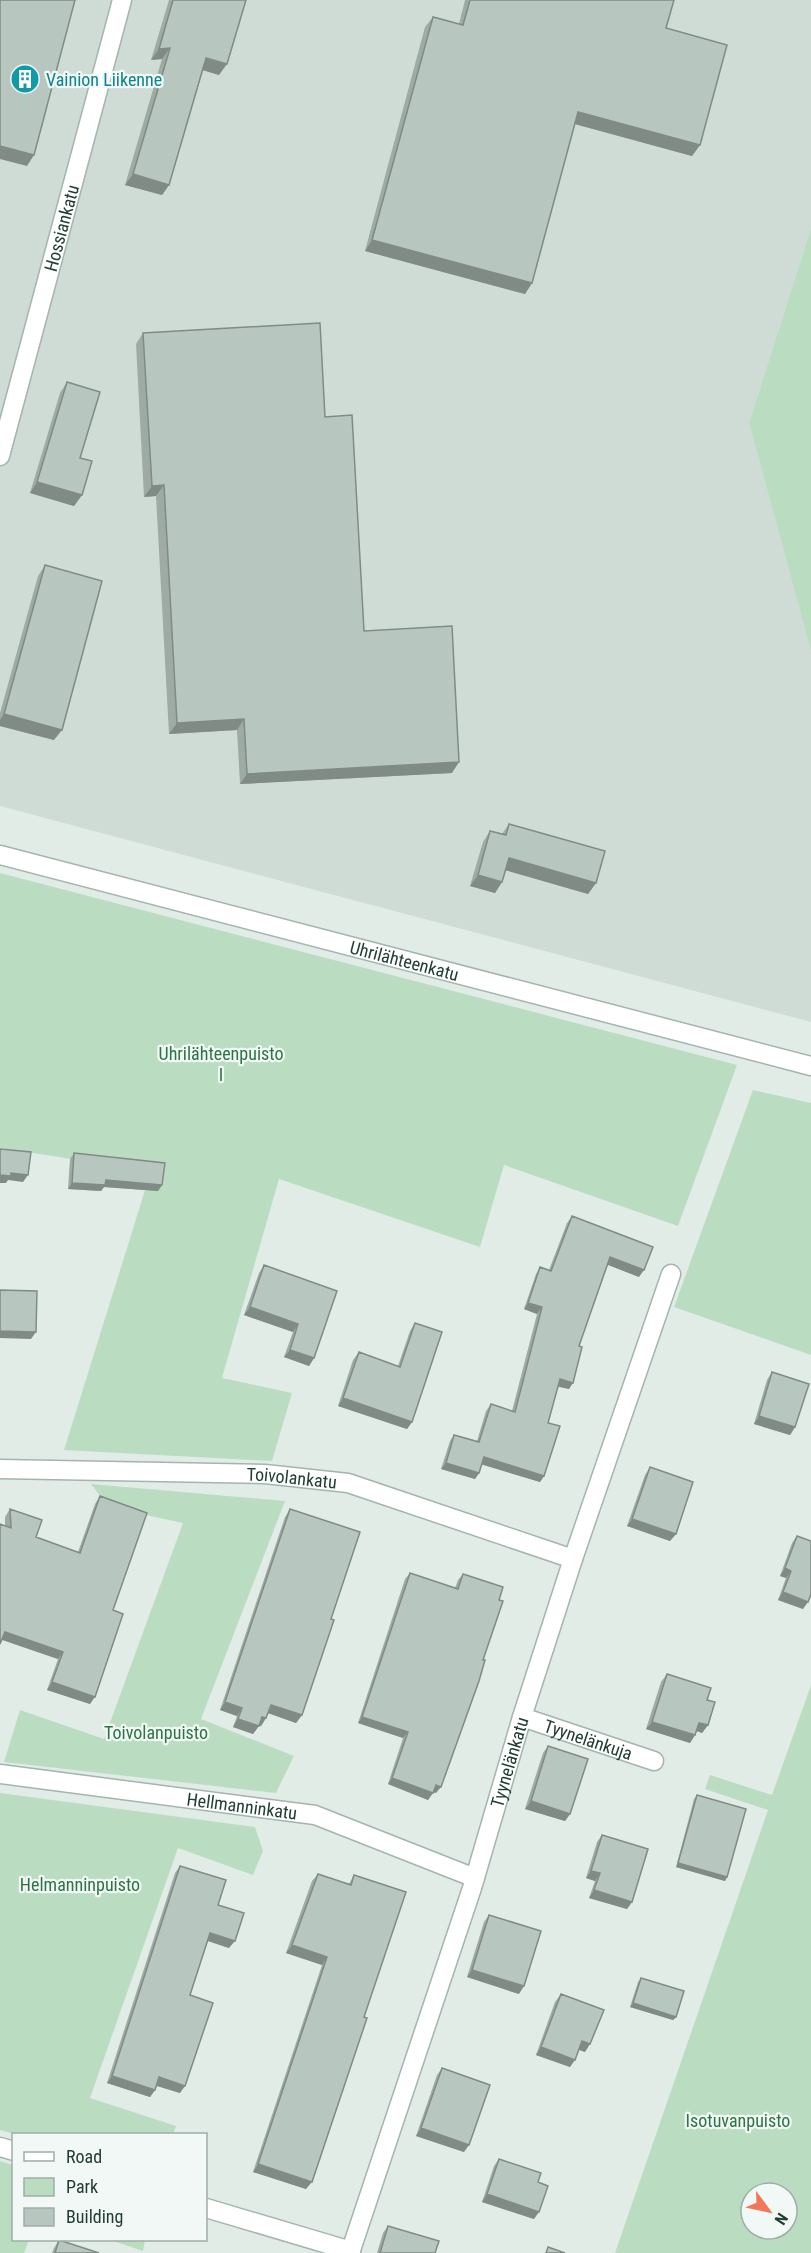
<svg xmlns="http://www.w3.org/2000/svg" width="811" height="2253" viewBox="0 0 811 2253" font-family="'Roboto Condensed',sans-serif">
<rect width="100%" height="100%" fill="#e1ece7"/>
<path fill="#cfdcd5" d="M0,0H811V228L749,423L811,652V1022L0,806Z"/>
<path fill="#baddc2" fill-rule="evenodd" d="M811,228V652L749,423Z
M0,873L737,1065L678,1226L504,1165L480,1247L279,1179L222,1378L292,1393L272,1461L64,1450L151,1171L0,1148Z
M753,1090L811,1103V1355L674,1307Z
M91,1484L285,1501L201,1719L294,1756L276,1793L4,1762L20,1710L104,1739L183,1523L109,1507Z
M811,1685V2253H615L768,1810L705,1789L710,1775L772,1795ZM751,2193H787V2229H751Z
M0,1793L255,1827L263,1851L253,1875L178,1848L90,2098L176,2126L173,2134H15L0,2130Z
M0,2161L13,2165L14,2240H29L24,2253H0Z
M110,2240H145L143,2251Z"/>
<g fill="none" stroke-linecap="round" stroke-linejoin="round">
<g stroke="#a4b4ae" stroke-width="21">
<g id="minor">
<path id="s1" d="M0,456L122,0"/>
<path id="s2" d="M0,855L811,1066"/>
<path id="s3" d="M0,1469L265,1474L348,1483L573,1559"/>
<path id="s4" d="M522,1717L654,1761"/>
<path id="s5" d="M0,1774L315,1815L475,1878"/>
<path d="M0,2147L14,2151"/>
<path d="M206,2208L351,2251"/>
<path id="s6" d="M350,2253L472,1888L522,1717L573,1559L671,1274"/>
</g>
</g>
<use href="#minor" stroke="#fff" stroke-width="18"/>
</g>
<path fill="#9daba4" d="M169,0H246L219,75L203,70L169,185L162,195L125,185L162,59L151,60Z
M465,0H674L666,28L700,145L692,156L575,124L532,283L525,294L365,251L425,27L433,17L459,24Z
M143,333L325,417L364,631L452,773L240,784L237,730L169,734L156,496L144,497L136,344Z
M67,382L80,458L82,495L74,506L30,493L60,393Z
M45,565L54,740L0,726V713L38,576Z
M509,824L596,883L588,894L506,870L502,882L495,893L470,886L483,842L490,831L502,834Z
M74,1153L162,1185L158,1191L104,1187L101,1191L68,1189L70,1159Z
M572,1216L639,1277L608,1265L579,1346L569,1389L558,1386L548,1423L544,1476L540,1482L482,1464L479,1473L475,1479L441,1469L450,1441L454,1435L477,1441L486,1411L491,1404L512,1411L537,1314L524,1309L536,1274L540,1267L549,1270L567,1223Z
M264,1265L337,1291L314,1358L309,1366L284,1357L293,1332L244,1315L259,1273Z
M415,1323L412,1422L407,1429L338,1406L353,1360L359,1352L398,1366L410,1331Z
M772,1372L795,1427L790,1435L754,1424L767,1380Z
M650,1467L676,1534L670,1541L627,1526L645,1475Z
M100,1496L113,1610L90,1704L47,1690L58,1659L2,1640L5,1526V1517L10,1509L36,1537L78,1552L95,1504Z
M290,1509L331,1619L302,1715L296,1723L268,1713L266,1718L261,1726L259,1725L253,1734L233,1727L237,1716L220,1710L285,1517Z
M797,1536L803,1609L778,1600L786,1578L780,1576L792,1543Z
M410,1573L455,1588L458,1580L463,1574L436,1793L433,1792L428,1800L388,1784L403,1738L358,1723L405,1579Z
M667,1674L707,1700L708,1725L702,1733L697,1731L695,1735L690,1743L646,1729L661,1682Z
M548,1746L570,1814L565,1821L525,1809L543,1753Z
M697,1795L727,1877L725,1881L676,1867L694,1799Z
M602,1835L632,1902L627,1909L589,1898L595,1881L586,1878L597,1842Z
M180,1866L218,1905L229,1948L208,1941L190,1995L180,2093L157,2086L155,2090L150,2097L107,2083L175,1873Z
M318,1874L349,1884L354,1875L306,2189L253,2172L322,1965L286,1953L312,1881Z
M489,1915L519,1994L467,1977L484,1922Z
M641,1978L676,2017L673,2020L630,2007L638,1982Z
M561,1994L585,2052L579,2050L570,2067L536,2055L555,2002Z
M442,2068L464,2152L416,2136L437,2075Z
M499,2159L538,2182L534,2219L482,2202L494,2166Z
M388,2226L435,2253H377L383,2233Z
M59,2240L99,2253H52L54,2248Z"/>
<path fill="#808b86" d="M170,48L162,59L151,60L159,49Z
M206,58L227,64L219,75L199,69Z
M578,112L700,145L692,156L571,123Z
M0,146L34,155L27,166L0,159Z
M133,174L169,185L162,195L125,185Z
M372,240L532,283L525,294L365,251Z
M37,482L82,495L74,506L30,493Z
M164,485L156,496L144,497L152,486Z
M4,714L62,730L54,740L0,726V720Z
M244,719L237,730L169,734L177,723Z
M459,762L452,773L240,784L247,774Z
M509,858L596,883L588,894L501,869Z
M478,875L502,882L495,893L470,886Z
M11,1173L28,1175L23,1182L8,1180L6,1183H0V1175Z
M106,1180L162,1185L158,1191L104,1187L101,1191L68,1189L72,1183Z
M610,1257L644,1270L639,1277L606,1264Z
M528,1303L542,1307L537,1314L524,1309Z
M250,1307L298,1324L293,1332L244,1315Z
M0,1331L36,1332L31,1339L0,1338Z
M290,1350L314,1358L309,1366L284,1357Z
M560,1379L573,1383L569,1389L555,1386Z
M343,1398L412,1422L407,1429L338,1406Z
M759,1416L795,1427L790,1435L754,1424Z
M484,1457L544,1476L540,1482L480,1464Z
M446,1463L479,1473L475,1479L441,1469Z
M632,1519L676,1534L670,1541L627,1526Z
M785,1568L791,1571L786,1578L780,1576Z
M783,1592L808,1602L803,1609L778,1600Z
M5,1632L63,1652L58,1659L0,1639Z
M52,1682L95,1697L90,1704L47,1690Z
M225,1702L242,1708L237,1716L220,1710Z
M271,1705L302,1715L296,1723L265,1712Z
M262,1717L266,1718L261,1726L256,1724Z
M362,1717L408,1732L403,1738L358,1723Z
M238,1719L259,1726L253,1734L233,1727Z
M652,1722L695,1735L690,1743L646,1729Z
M699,1723L708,1725L702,1733L694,1730Z
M392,1778L433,1793L428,1800L388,1784Z
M436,1785L441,1787L436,1793L431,1791Z
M531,1801L570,1814L565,1821L525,1809Z
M678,1863L727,1877L725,1881L676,1867Z
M591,1871L600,1873L595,1881L586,1878Z
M594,1890L632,1902L627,1909L589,1898Z
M210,1933L235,1941L229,1948L205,1940Z
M292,1945L327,1957L322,1965L286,1953Z
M472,1970L524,1986L519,1994L467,1977Z
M633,2003L676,2017L673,2020L630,2007Z
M582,2041L590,2044L585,2052L577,2049Z
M541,2047L575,2060L570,2067L536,2055Z
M112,2076L155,2090L150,2097L107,2083Z
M159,2077L185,2086L180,2093L154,2085Z
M421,2128L469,2145L464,2152L416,2136Z
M258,2164L312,2182L306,2189L253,2172Z
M487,2194L539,2212L534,2219L482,2202Z"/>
<path fill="#b7c7bf" stroke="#808b86" stroke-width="1.5" d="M0,0H75L34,155L0,146Z
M173,0H246L227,64L206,58L169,185L133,174L170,48L159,49Z
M470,0H674L666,28L727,45L700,145L578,112L532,283L372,240L433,17L463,25Z
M320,323L325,417L352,415L364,631L452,626L459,762L247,774L244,719L177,723L164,485L152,486L143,333Z
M67,382L100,392L80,458L92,461L82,495L37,482Z
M45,565L102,581L62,730L4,714Z
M509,824L605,851L596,883L509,858L502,882L478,875L490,831L506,835Z
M0,1149L31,1152L28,1175L11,1173V1176L0,1175Z
M74,1153L165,1163L162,1185L106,1180L105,1185L72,1183Z
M572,1216L653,1247L644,1270L610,1257L579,1346L582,1347L573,1383L560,1379L548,1423L560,1426L544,1476L484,1457L479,1473L446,1463L454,1435L479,1442L491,1404L515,1412L542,1307L528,1303L540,1267L551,1271Z
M264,1265L337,1291L314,1358L290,1350L298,1324L250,1307Z
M0,1290L37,1291L36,1332L0,1331Z
M415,1323L442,1332L412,1422L343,1398L359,1352L400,1367Z
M772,1372L809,1384L795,1427L759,1416Z
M650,1467L693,1482L676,1534L632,1519Z
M100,1496L147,1513L113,1610L123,1614L95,1697L52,1682L63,1652L5,1632L0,1644V1524L11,1528L10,1509L42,1520L36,1537L80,1553Z
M290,1509L360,1532L331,1619L334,1620L302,1715L271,1705L266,1718L262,1717L259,1726L238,1719L242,1708L225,1702Z
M797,1536L811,1541V1594L808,1602L783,1592L791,1571L785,1568Z
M410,1573L458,1589L463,1574L503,1587L499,1600L503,1601L483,1660H485L479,1681L441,1787L436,1785L433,1793L392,1778L408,1732L362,1717Z
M667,1674L711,1688L707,1700L715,1702L708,1725L699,1723L695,1735L652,1722Z
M548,1746L588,1759L570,1814L531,1801Z
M697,1795L746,1809L727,1877L678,1863Z
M602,1835L648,1849L632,1902L594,1890L600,1873L591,1871Z
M180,1866L226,1880L218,1905L244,1913L235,1941L210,1933L190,1995L213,2003L185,2086L159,2077L155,2090L112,2076Z
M318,1874L351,1885L354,1875L406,1892L364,2017L367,2018L312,2182L258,2164L327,1957L292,1945Z
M489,1915L541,1931L524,1986L472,1970Z
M641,1978L684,1991L676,2017L633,2003Z
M561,1994L604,2010L590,2044L582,2041L575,2060L541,2047Z
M442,2068L490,2085L469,2145L421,2128Z
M499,2159L541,2173L538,2182L548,2186L539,2212L487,2194Z
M388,2226L439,2241L435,2253H380Z
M59,2240L99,2253H55Z
M548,2247L565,2253H546Z"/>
<defs>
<g id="building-disc" transform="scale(1.5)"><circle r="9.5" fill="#0f9aa8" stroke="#f2f8f5"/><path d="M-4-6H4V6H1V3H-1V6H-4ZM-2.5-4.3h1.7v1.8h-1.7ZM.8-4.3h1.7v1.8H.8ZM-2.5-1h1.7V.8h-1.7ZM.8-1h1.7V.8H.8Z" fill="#fff"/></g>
</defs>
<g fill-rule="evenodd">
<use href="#building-disc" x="25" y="79"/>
</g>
<g text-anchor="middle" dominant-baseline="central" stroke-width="4.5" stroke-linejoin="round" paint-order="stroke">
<g font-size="18" fill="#0d838f" stroke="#f2f8f5" text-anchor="start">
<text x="46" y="79">Vainion Liikenne</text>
</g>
<g font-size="18" fill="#213d34" stroke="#f2f8f5">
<text stroke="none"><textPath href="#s1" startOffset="236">Hossiankatu</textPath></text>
<text stroke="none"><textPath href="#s2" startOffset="418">Uhrilähteenkatu</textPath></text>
<text stroke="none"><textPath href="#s3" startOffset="292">Toivolankatu</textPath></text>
<text stroke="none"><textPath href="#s4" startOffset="70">Tyynelänkuja</textPath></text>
<text stroke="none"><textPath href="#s6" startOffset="516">Tyynelänkatu</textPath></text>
<text stroke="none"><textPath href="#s5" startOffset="244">Hellmanninkatu</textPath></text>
</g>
<g font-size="18" fill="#2c7443" stroke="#f2f8f5">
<text x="221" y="1053">Uhrilähteenpuisto<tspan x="221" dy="21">I</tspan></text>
<text x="156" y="1732">Toivolanpuisto</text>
<text x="80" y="1884">Helmanninpuisto</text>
<text x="738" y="2120">Isotuvanpuisto</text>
</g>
</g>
<rect x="12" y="2133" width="195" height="108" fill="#f2f8f5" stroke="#9eada8" stroke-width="1.5"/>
<rect x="24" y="2152" width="30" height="9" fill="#ffffff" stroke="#9eada8" stroke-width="1.5"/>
<text x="66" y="2163" font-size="18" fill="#213d34">Road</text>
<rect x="24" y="2178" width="30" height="18" fill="#baddc2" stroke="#9eada8" stroke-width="1.5"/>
<text x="66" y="2193" font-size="18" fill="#213d34">Park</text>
<rect x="24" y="2208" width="30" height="18" fill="#b7c7bf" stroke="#9eada8" stroke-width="1.5"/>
<text x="66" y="2223" font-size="18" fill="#213d34">Building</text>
<g transform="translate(769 2211) rotate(123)"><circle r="28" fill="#f2f8f5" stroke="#9eada8" stroke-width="1.5"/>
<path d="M0-4.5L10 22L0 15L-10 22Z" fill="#f27659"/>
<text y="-9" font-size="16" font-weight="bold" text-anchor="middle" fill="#213d34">N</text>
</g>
</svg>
